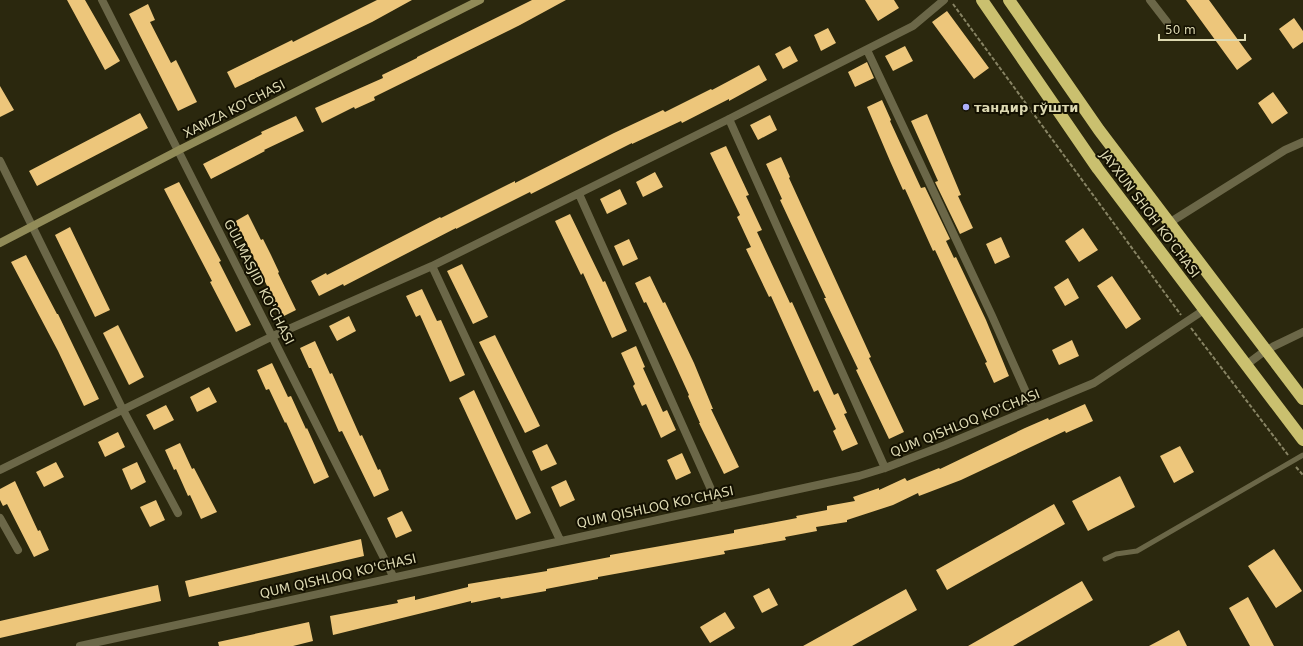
<svg xmlns="http://www.w3.org/2000/svg" width="1303" height="646" viewBox="0 0 1303 646" font-family="'DejaVu Sans',sans-serif">
<rect width="100%" height="100%" fill="#2b280e"/>
<path fill="#edc67b" d="M67,0H85L120,61L105,70Z
M377,0H412L372,22L235,88L227,72L292,40L293,42Z
M532,0H566L520,25L374,97L375,100L355,109L354,107L322,123L315,108L383,78L382,75L417,58V57Z
M865,0H894L899,8L878,21Z
M1186,0H1209L1252,59L1237,70Z
M148,4L155,20L150,22L171,63L176,60L197,102L178,111L129,14Z
M947,11L989,68L974,79L932,22Z
M1294,18L1303,31V42L1293,49L1279,29Z
M828,28L836,43L821,51L814,35Z
M790,46L798,61L783,69L775,54Z
M905,46L913,61L893,71L885,56Z
M867,62L874,78L855,87L848,72Z
M759,65L767,80L729,101V99L682,123L681,121L632,144V143L531,194L530,192L456,229V228L344,286L343,284L319,296L311,281L326,273L327,275L440,217L441,218L515,181V183L614,133L663,110L665,112L711,89L712,90Z
M0,86L14,110L0,117Z
M1273,92L1288,113L1272,124L1258,103Z
M882,100L891,120L890,121L921,188L925,187L950,239L946,241L954,258L956,257L986,320L1009,376L994,383L985,363L987,362L935,250L933,251L905,189L903,190L890,161L867,107Z
M140,113L148,128L37,186L29,171Z
M927,114L961,195L958,196L973,228L960,234L935,182L938,181L911,121Z
M770,115L777,130L758,140L750,125Z
M296,116L304,131L264,150L265,151L211,179L203,164L262,134L261,132Z
M726,146L749,195L746,196L762,230L757,232L790,303L792,302L834,395L838,393L847,413L844,414L858,444L842,451L833,431L836,429L818,390L814,392L771,296L769,297L746,249L751,247L737,217L740,215L710,153Z
M781,157L790,177L789,178L871,357L869,358L904,432L889,439L856,370L858,369L824,298H826L780,200L782,199L766,164Z
M655,172L663,187L643,197L636,182Z
M179,182L221,261L219,262L251,325L236,332L210,282L212,281L164,189Z
M620,189L627,204L607,214L600,199Z
M248,214L261,240L263,239L271,255L279,272L278,273L296,310L282,317L243,236L241,237L234,222Z
M570,214L603,282L605,281L627,331L612,338L583,273L581,275L555,221Z
M70,227L110,310L95,317L55,235Z
M1083,228L1098,250L1079,262L1065,241Z
M1001,237L1010,257L995,264L986,244Z
M629,239L638,259L623,266L614,246Z
M26,255L57,314H58L99,399L84,406L58,351L11,262Z
M462,264L488,317L473,324L447,271Z
M650,276L663,303L665,302L694,363L713,409H711L739,467L724,474L699,423H700L688,396L689,395L674,362L646,302L644,303L635,283Z
M1112,276L1141,319L1126,329L1097,286Z
M1068,278L1079,298L1065,306L1054,287Z
M422,289L437,321L441,320L465,375L450,382L420,315L416,317L406,296Z
M349,316L356,331L337,341L329,326Z
M118,325L144,377L129,385L103,333Z
M495,335L540,426L525,433L479,342Z
M1072,340L1079,356L1059,365L1052,350Z
M315,341L330,374L332,373L360,436L362,435L378,470L380,469L389,490L374,497L342,431L339,432L311,368H309L300,348Z
M636,346L645,367L643,368L663,412L667,410L676,430L661,438L646,404L642,406L633,386L635,384L621,353Z
M272,363L288,397L291,396L306,429L307,428L329,477L314,484L286,422L285,423L269,389L266,390L257,370Z
M209,387L217,402L197,412L190,397Z
M474,390L531,513L516,520L459,398Z
M1085,404L1093,421L1066,433L1065,431L961,480L919,496L918,493L893,505L847,520V522L816,527L817,531L785,537L786,540L724,551L725,554L598,577V579L546,589V591L501,599L500,597L471,603V601L333,635L330,616L398,603L397,600L415,596V600L468,587V584L547,571V569L610,557V555L734,533V530L797,518L796,516L827,510V506L855,501L853,497L879,488V490L905,478L907,481L939,468L940,469L1025,428L1048,418L1049,420Z
M166,405L174,420L154,430L146,415Z
M118,432L125,447L105,457L98,442Z
M180,443L192,469L194,468L217,512L201,519L190,495L188,496L176,469L174,470L165,450Z
M547,444L557,464L541,471L532,451Z
M1180,446L1194,472L1174,483L1160,456Z
M682,453L691,473L676,480L667,460Z
M56,462L64,477L44,487L36,472Z
M137,462L146,482L131,490L122,469Z
M1120,476L1135,507L1088,531L1072,501Z
M566,480L575,500L560,507L551,487Z
M15,481L38,531L40,530L49,550L34,557L7,504L3,506L0,500V489Z
M156,500L165,520L150,527L140,507Z
M1054,504L1065,524L947,590L936,570Z
M402,511L412,531L396,538L387,518Z
M361,539L364,556L189,597L185,581Z
M1274,549L1302,591L1276,608L1248,566Z
M1082,581L1093,600L1013,646H968Z
M158,585L161,601L0,638V621Z
M769,588L778,605L762,613L753,596Z
M906,589L917,610L852,646H803Z
M1248,597L1274,646H1250L1229,608Z
M725,612L735,628L710,643L700,627Z
M309,622L313,641L293,646H219L218,642Z
M1179,630L1187,646H1149Z"/>
<g fill="none" stroke-linecap="round" stroke-linejoin="round">
<path stroke="#888464" stroke-width="2" stroke-dasharray="4 2" stroke-linecap="butt" d="M953,4L1181,315
M1191,328L1288,455
M1296,467L1303,475"/>
<path stroke="#6b6748" stroke-width="5" d="M1105,559L1116,554L1137,551L1303,455"/>
<path stroke="#6b6748" stroke-width="8" d="M102,0L393,576
M1150,0L1167,22
M867,50L992,316L1033,408
M729,119L885,468
M0,161L123,410L178,513
M579,194L718,505
M1169,223L1285,150L1303,142
M432,266L560,540
M1246,365L1266,350L1303,332
M0,470L273,336L432,266L729,119L913,26L944,0
M0,518L18,550
M80,646L859,476L885,468L945,445L1094,383L1204,310"/>
<path stroke="#918b58" stroke-width="8" d="M0,243L179,150L480,0"/>
<path stroke="#cac06f" stroke-width="12" d="M982,0L1098,169L1303,440
M1009,0L1099,130L1303,399"/>
</g>
<circle fill="#adaffb" stroke="#131000" stroke-width="1.5" cx="966" cy="107" r="4"/>
<g text-anchor="middle" dominant-baseline="central" stroke-width="4" stroke-linejoin="round" paint-order="stroke">
<g font-size="13" font-weight="bold" fill="#ddd9b2" stroke="#131000" text-anchor="start">
<text x="974" y="107">тандир гўшти</text>
</g>
<g font-size="13" fill="#ddd9b2" stroke="#131000">
<text transform="translate(234 109) rotate(-27)">XAMZA KO'CHASI</text>
<text transform="translate(1150 214) rotate(53)">JAYXUN SHOH KO'CHASI</text>
<text transform="translate(259 282) rotate(63)">GULMASJID KO'CHASI</text>
<text transform="translate(965 423) rotate(-22)">QUM QISHLOQ KO'CHASI</text>
<text transform="translate(655 507) rotate(-12)">QUM QISHLOQ KO'CHASI</text>
<text transform="translate(338 576) rotate(-13)">QUM QISHLOQ KO'CHASI</text>
</g>
</g>
<path d="M1159 34v6h86v-6" fill="none" stroke="#ddd9b2" stroke-width="2"/>
<text x="1165" y="34" font-size="12" fill="#ddd9b2" stroke="#131000" stroke-width="3" paint-order="stroke">50 m</text>
</svg>
